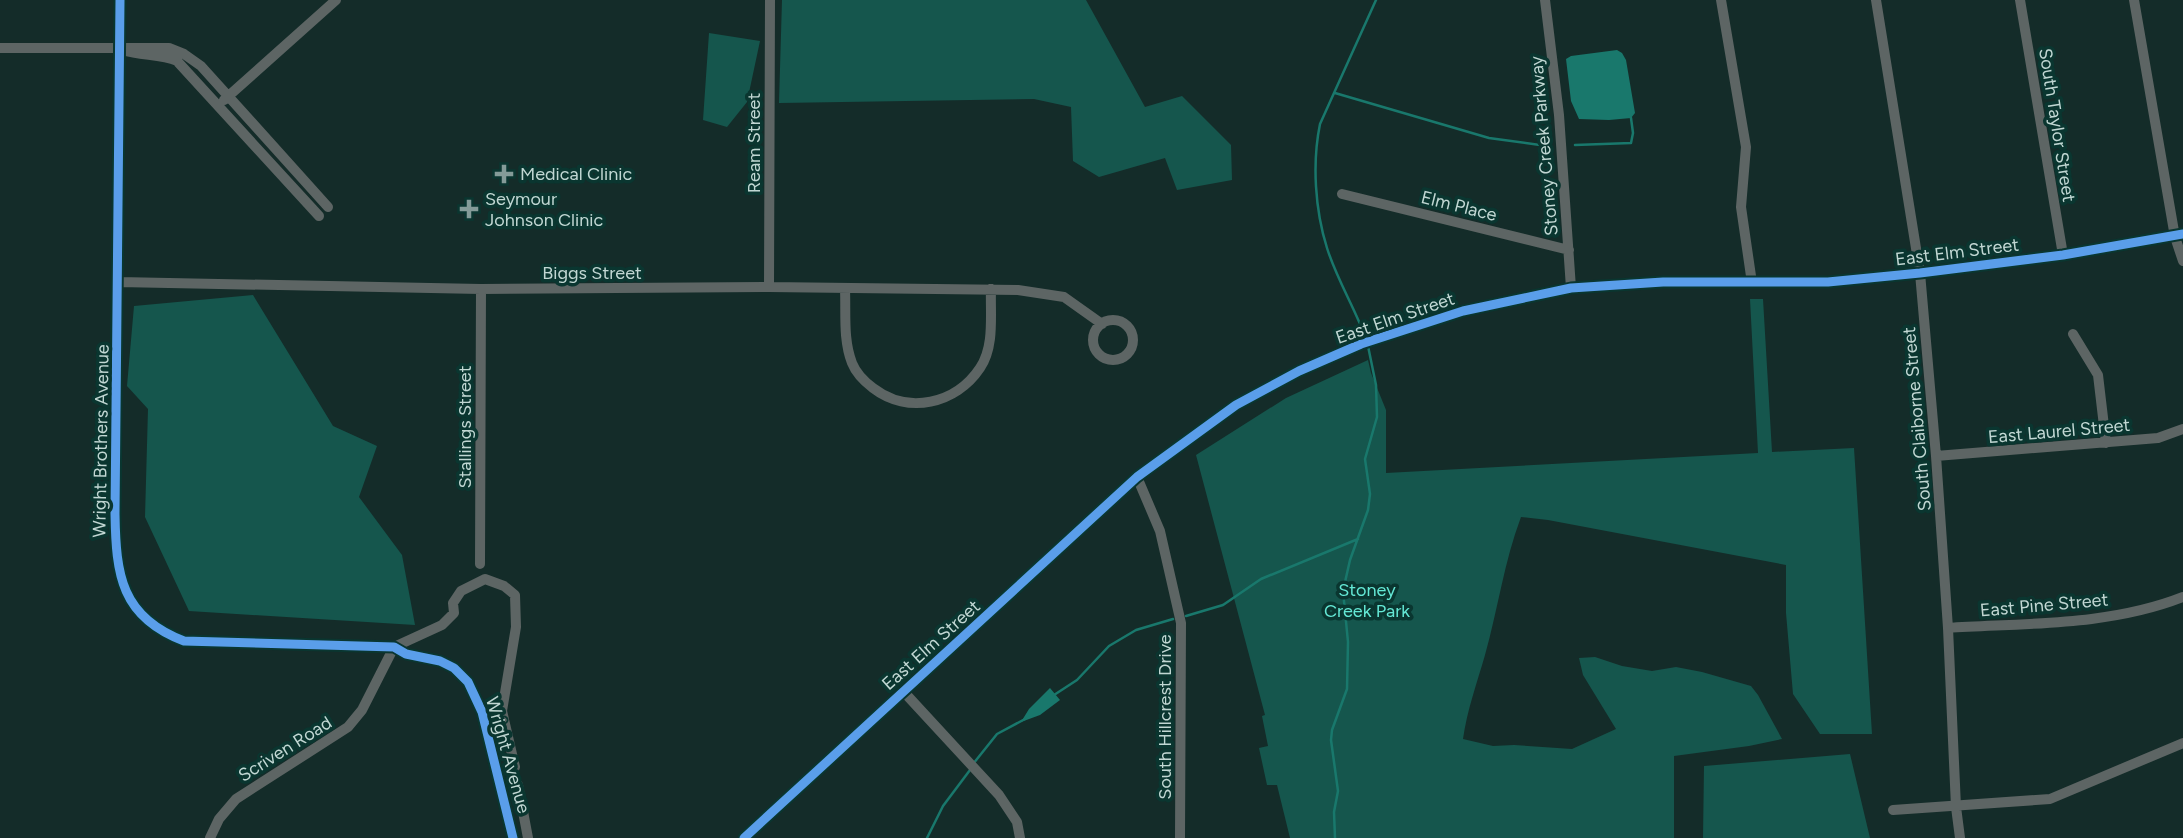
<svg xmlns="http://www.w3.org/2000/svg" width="2183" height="838" viewBox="0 0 2183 838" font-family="Figtree,sans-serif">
<rect width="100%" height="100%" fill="#142c29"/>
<path fill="#15564d" d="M782,0H1086L1145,107L1182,96L1231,145L1232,180L1177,190L1165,158L1099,177L1073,161L1071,107L1034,99L779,103Z
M709,33L760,41L747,102L727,127L703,120Z
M253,295L333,426L377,446L359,497L402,555L415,625L189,611L145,517L148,409L127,386L134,306Z
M1750,299H1763L1772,452L1854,448L1872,734H1820L1793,694L1786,613V565L1548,520L1521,517C1504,562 1498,609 1485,655C1477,683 1467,710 1463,739L1493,746L1514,745L1572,749L1616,729L1583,675L1579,658L1595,657L1622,666L1652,671L1676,667L1702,672L1751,686L1758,695L1782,739L1749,746L1674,756V838H1290L1277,785H1267L1259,748L1268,746L1262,716L1265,715L1196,455L1286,398L1368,360L1371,373L1386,410V473L1758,453Z
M1850,754L1870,838H1703L1704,766Z"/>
<path fill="#19786c" d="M1617,50L1622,53L1626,60L1635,113L1631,118L1609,120L1579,119L1571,101L1566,59L1571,56Z
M1050,688L1060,700L1040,715L1021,722L1029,709Z"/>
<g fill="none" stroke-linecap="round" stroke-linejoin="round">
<path stroke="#19786c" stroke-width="2.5" d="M1335,93L1489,138L1547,146
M1575,145L1631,143L1633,133L1631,118
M1366,339C1355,308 1337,280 1327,248C1315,210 1312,163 1320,124L1376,0
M1186,616L1223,605L1261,579L1358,539
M1054,695L1077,680L1109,646L1136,630L1173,619
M973,764L997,734L1025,719
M927,838L943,806L970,770
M1335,838L1334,812L1338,791L1331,740L1332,730L1347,689L1348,642L1343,591L1350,560L1368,510L1370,494L1365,459L1377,417L1376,385L1368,346"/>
<path stroke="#5d6564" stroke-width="10" d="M120,0L115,514C116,575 121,617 184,641L394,647L406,654L440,661L454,668L468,682L482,712L513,838
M1545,0L1559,115L1571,288
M1721,0L1746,147L1741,207L1752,283
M1876,0L1920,273L1936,456L1948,628L1956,807L1960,838
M2020,0L2063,255
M2134,0L2175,237L2183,261
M0,48H169L184,54L201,66L328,207
M123,50C141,56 160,54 177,61L319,216
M224,100L336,0
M1342,194L1569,250
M119,282L481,289L769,287L1018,290L1064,297L1102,324
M769,287L770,0
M845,289C846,314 843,340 852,363C856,373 865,382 873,388C908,415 956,404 980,368C995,346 990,314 991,289
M1093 340a20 20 0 1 1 40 0a20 20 0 1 1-40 0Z
M2073,334L2098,375L2106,443
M1936,456L2158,438L2183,429
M1137,477L1160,531L1181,623L1180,838
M480,564L481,289
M1948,628C2026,623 2110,626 2183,597
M394,647L442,625L454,613L453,603L461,591L485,579L504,586L515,595L516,627L502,711L515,767
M903,691L999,795L1017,822L1020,838
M518,785L528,838
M1893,810L2050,799L2183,743
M210,838L219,819L236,799L348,727L362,710L394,647
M744,838L1137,477L1236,405L1299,371L1361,344L1463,311L1571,288L1663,282H1828L1920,273L2063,255L2183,234"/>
<g stroke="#0a3630" stroke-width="13">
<path id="cycleway" d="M120,0L115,514C116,575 121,617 184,641L394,647L406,654L440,661L454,668L468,682L482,712L513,838
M744,838L1137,477L1236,405L1299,371L1361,344L1463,311L1571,288L1663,282H1828L1920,273L2063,255L2183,234"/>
</g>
<use href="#cycleway" stroke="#5a9eea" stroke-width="9"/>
</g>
<g fill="#849b98" stroke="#0a3630" stroke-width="2.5">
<path d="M500.5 163.5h7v7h7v7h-7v7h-7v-7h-7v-7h7z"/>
<path d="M465.5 198.5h7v7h7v7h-7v7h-7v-7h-7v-7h7z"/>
</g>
<g text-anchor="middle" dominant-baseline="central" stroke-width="7" stroke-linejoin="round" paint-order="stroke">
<g font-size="18" fill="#c1d7d3" stroke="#0a3630">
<text transform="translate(2057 125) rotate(81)">South Taylor Street</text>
<text transform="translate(754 143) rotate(-90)">Ream Street</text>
<text transform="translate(1544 146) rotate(-95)">Stoney Creek Parkway</text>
<text transform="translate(1459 206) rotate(14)">Elm Place</text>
<text transform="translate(1957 252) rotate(-7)">East Elm Street</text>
<text x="592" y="273">Biggs Street</text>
<text transform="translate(1395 318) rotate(-19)">East Elm Street</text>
<text transform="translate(1917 419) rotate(-95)">South Claiborne Street</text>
<text transform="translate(465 427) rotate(-90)">Stallings Street</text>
<text transform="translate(2059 431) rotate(-5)">East Laurel Street</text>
<text transform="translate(101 441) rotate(-89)">Wright Brothers Avenue</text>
<text transform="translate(2044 605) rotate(-5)">East Pine Street</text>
<text transform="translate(931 645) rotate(-42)">East Elm Street</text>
<text transform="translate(1165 717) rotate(-90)">South Hillcrest Drive</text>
<text transform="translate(285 749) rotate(-32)">Scriven Road</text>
<text transform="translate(508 755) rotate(74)">Wright Avenue</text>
</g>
<g font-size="18" fill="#c1d7d3" stroke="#0a3630" text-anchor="start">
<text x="520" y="174">Medical Clinic</text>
<text x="485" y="199">Seymour<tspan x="485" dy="21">Johnson Clinic</tspan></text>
</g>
<g font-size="18" fill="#64e8d5" stroke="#0a3630">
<text x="1367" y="590">Stoney<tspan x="1367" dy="21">Creek Park</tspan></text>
</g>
</g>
</svg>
